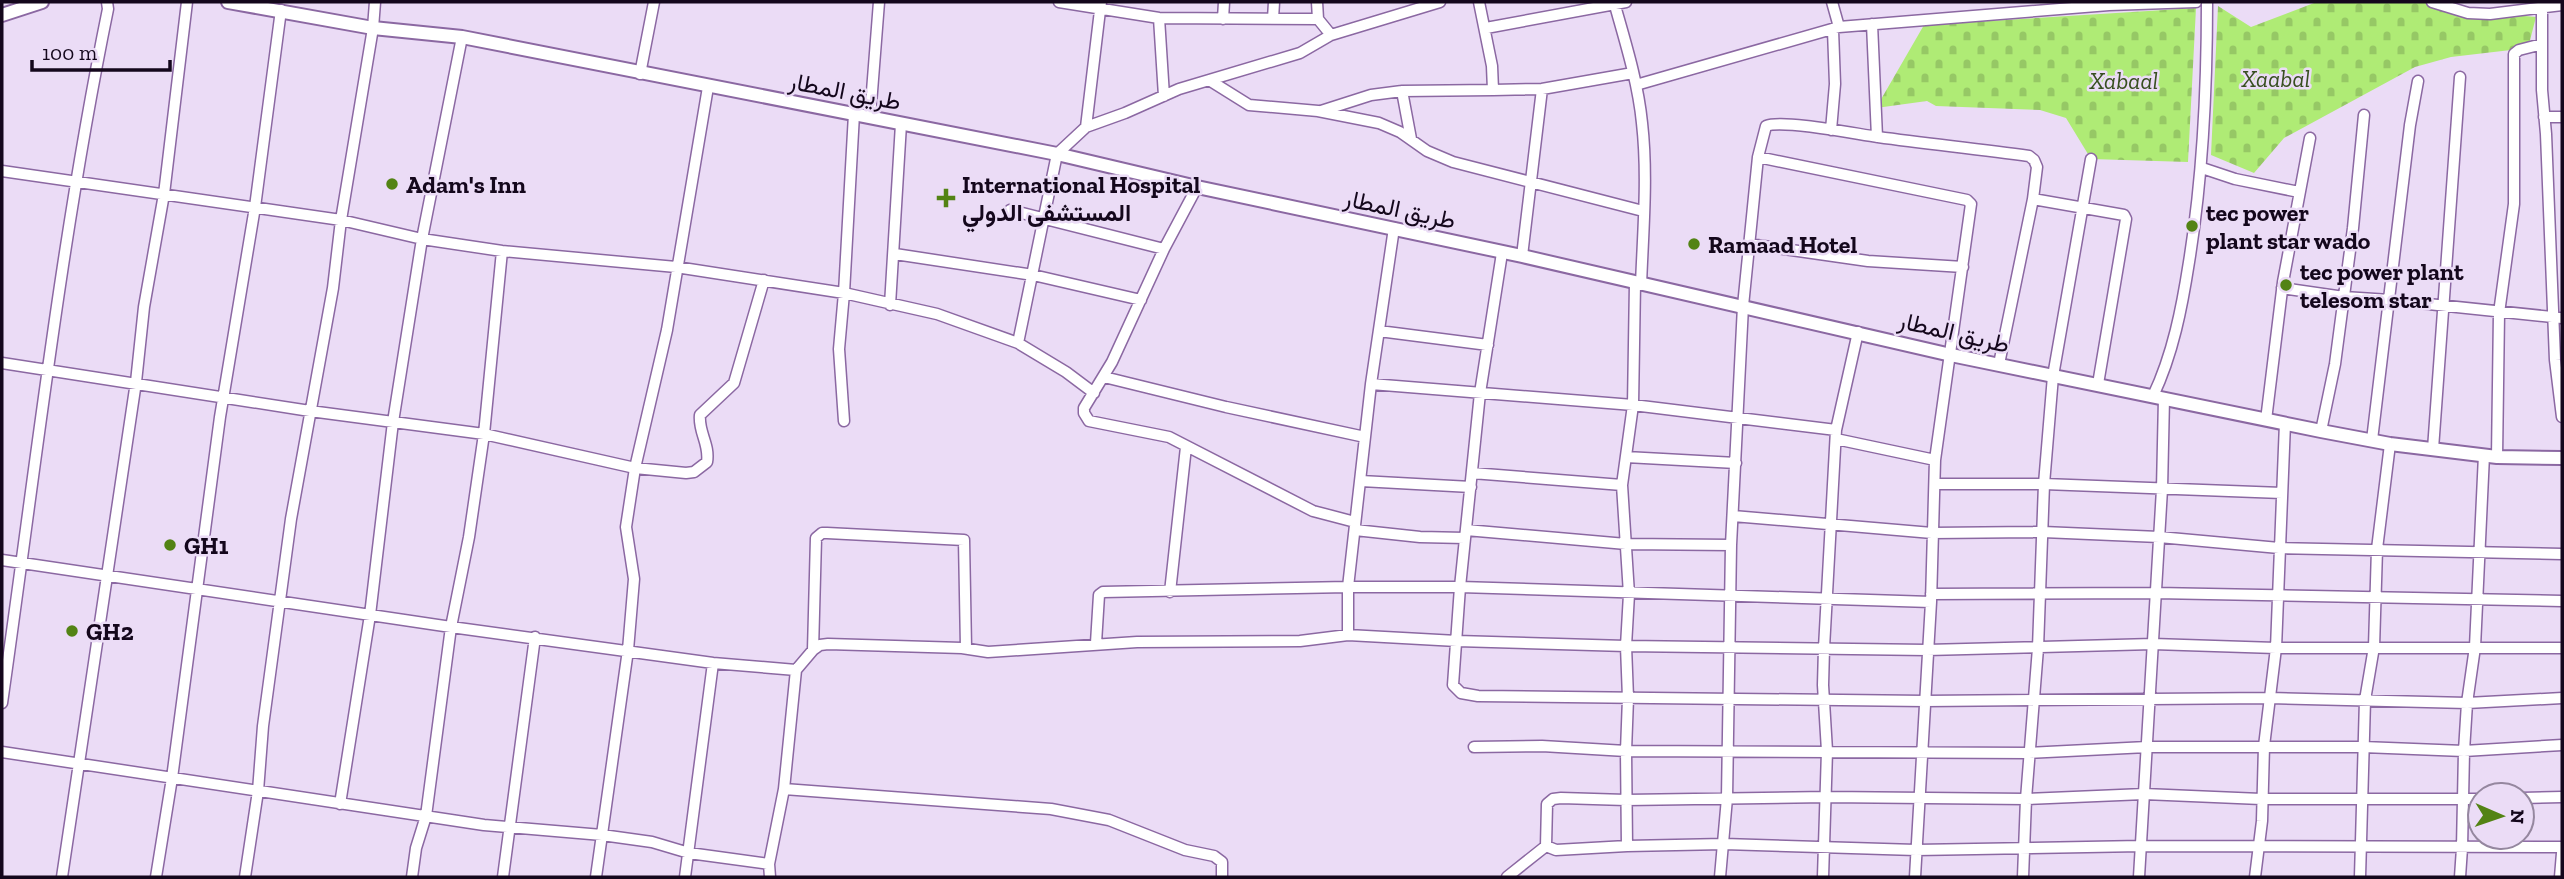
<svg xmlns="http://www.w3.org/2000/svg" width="2564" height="879" viewBox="0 0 2564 879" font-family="'Zilla Slab',Vazirmatn,serif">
<defs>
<pattern id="cemetery-stones" width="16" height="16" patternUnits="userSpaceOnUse" patternTransform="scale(1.75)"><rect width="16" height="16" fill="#afeb75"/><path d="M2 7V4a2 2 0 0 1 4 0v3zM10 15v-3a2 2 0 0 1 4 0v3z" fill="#96c865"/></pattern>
</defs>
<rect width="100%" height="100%" fill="#ebdcf6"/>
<path fill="url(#cemetery-stones)" d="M2323,2H2425L2459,10L2536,17L2528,48L2451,57L2415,67L2284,138L2254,173L2211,155L2218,6L2251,27L2314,3Z
M2196,8L2188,162L2091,159L2066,118L2040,110L1936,106L1927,101L1876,108L1924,25Z"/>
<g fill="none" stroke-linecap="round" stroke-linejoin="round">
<g stroke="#8b68a2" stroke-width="13">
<path id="minor" d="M1059,2L1159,18L1318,19
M1317,2L1318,19L1331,35
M1479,2L1492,66L1493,90L1542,89L1633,73
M1614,2C1625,41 1638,82 1642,123C1648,176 1643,231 1641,285
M1832,2L1839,27
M2432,2L2468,13L2490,14L2562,5
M2542,8V90L2546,134L2555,360L2562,417
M1159,18L1164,96
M1223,19L1224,2
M1273,19L1274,2
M1872,24L1877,137
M1486,28L1626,2
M640,74L654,2
M1209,80L1249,105L1318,111L1379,123L1400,132L1427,151L1453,162L1643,211
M1636,85L1839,27L2109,5L2196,2
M1402,91L1411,139
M1321,111L1371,95L1402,91L1493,90
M870,117L879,2
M2544,117H2562
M1086,127L1101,2
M1831,130L1835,84L1833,30
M1758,157L1967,200L1971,204L1935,460L1931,602L1915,877
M2202,168L2235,179L2299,192
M2,171L341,220L422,239L502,251L676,267L844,293L937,314L1018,343L1066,372L1094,393
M1197,187L1164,249L1112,362L1084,408V413L1089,421L1169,437L1313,511L1355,522
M2033,199L2124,215L2126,219L2098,384
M1010,210L1164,249
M1749,244L1868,261L1963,267
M1502,253L1480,393L1460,587L1453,685L1461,693L1478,696L1925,701L2270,698L2467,703L2562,698
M895,254L1033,275L1141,300
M1522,256L1542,89
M2282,288L2344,297L2390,300L2562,318
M890,305L901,124
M1379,331L1488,345
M1018,343L1057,154L1086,127L1125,113L1179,89L1300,53L1331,35L1440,2
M2,363L310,411L484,434L635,468L686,473L694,472L707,462C710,444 698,432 700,415L734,383L764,280
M1104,377L1226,407L1365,437
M1371,384L1633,405L1836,430
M2153,396C2173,354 2182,307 2189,262C2203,176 2207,90 2207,2
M2266,420L2283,282L2310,138
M844,421L839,349L844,293L854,114
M2321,431L2335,364L2353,228L2364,115
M1836,439L1935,460
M2372,440L2410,125L2418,81
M2433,449L2460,77
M1626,457L1736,463
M2497,457L2499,313L2514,204V54L2519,50L2542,44
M1472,473L1622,485
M1361,481L1471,487
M1936,484H2044L2282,493
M1733,516L1932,533L2043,532L2159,537L2279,548L2562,554
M1355,530L1420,537L1465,538
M1466,530L1626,544L1731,545
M2,560L451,627L713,663L796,670
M1170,592L1186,447
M1931,594L2156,593L2562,601
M1348,635V587L1371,384L1394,228
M1096,643L1099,595L1103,592L1348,587H1460L1931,602
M813,650L816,538L822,533H827L964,540L966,648
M2,703C35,472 61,239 108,9L107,2
M1474,747L1542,746L1626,751L2029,753L2147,747H2363L2464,751L2562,745
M2,752L484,825L602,835L652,842L689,853L769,864
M784,789L1051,809L1109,820L1185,850L1214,856L1222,862V877
M2522,798L2562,797
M340,804L370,615L393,422L422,239L462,37
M1546,846L1556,850L1627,846L1724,844L1916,850L2141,846L2562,847
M1546,846L1547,804L1553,799L1561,798L1626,800L1827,797L2026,799L2144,794L2261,799H2480
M1627,846L1626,751L1628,698L1626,646L1629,594L1622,485L1633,405L1635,283
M62,877L136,382L144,307L164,194L187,2
M156,877L172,778L220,417L255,207L281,10
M245,877L258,791L263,726L291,519L333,288L341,220L373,28L375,2
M412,877L416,848L426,816L451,627L469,537L484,434L502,251
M503,877L535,637
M596,877L628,650L634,579L626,527L635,468L667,330L708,87
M685,877L713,663
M770,877L769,864L784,789L796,670L813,650L820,645L828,644L962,648L988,652L1137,642L1300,641L1348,635L1457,641L1626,646L1927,650L2153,644L2276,648H2562
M1507,877L1546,846
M1720,877L1727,798L1731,545L1743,306L1758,157L1766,126C1783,119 1856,134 1878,137C1929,144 1979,149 2029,156L2034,160L2037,167L2033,199L1999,364
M1823,877L1827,751L1823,685L1824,648L1836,430L1858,332
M2023,877L2026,799L2038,648L2044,484L2053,376L2091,159
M2139,877L2162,489L2164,398
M2255,877L2262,821L2264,746L2276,648L2285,423
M2360,877L2365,700L2374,647L2377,549L2390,444
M2460,877L2462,848L2464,751L2467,703L2475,647L2484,455
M2560,877L2562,853"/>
</g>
<g stroke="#8b68a2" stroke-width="16">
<path id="major" d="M228,2L373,28L462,37L1057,154L1197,187L1522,256L1951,355L2321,431L2390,444L2497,457L2562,458
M2,15L42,2"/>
</g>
<use href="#minor" stroke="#fff" stroke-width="10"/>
<use href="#major" stroke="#fff" stroke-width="12"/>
</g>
<g fill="#538314" stroke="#ebdcf6" stroke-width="2.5">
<circle cx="392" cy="184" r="7"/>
<path d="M942.5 187.5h7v7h7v7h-7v7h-7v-7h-7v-7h7z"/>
<circle cx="2192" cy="226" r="7"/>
<circle cx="1694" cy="244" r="7"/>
<circle cx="2286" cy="285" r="7"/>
<circle cx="170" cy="545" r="7"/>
<circle cx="72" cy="631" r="7"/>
</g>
<g text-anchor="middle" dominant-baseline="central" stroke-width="5" stroke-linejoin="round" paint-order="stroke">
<g font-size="24" font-style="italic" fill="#384f20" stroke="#ebdcf6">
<text x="2276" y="78">Xaabal</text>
<text x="2124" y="80">Xabaal</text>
</g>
<g font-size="24" fill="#14071c" stroke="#ebdcf6">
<text transform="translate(845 91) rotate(11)">طريق المطار</text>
<text transform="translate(1400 209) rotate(12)">طريق المطار</text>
<text transform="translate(1954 332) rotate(13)">طريق المطار</text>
</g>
<g font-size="24" font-weight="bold" fill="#14071c" stroke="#ebdcf6" text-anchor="start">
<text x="406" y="184">Adam's Inn</text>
<text x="962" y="184">International Hospital<tspan x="962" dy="28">المستشفى الدولي</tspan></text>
<text x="2206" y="212">tec power<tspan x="2206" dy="28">plant star wado</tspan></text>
<text x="1708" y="244">Ramaad Hotel</text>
<text x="2300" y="271">tec power plant<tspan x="2300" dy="28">telesom star</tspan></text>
<text x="184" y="545">GH1</text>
<text x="86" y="631">GH2</text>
</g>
</g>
<rect width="2564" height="879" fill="none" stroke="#14071c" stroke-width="7"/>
<g transform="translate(2501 816) rotate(92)"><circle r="33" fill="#ebdcf6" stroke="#95879f" stroke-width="2"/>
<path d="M0-5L12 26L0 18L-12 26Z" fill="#538314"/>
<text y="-10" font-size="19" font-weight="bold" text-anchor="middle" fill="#14071c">N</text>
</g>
<path d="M32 60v10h138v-10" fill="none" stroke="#14071c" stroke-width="3.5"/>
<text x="42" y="60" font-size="21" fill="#14071c" stroke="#ebdcf6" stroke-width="5" paint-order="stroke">100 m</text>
</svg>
